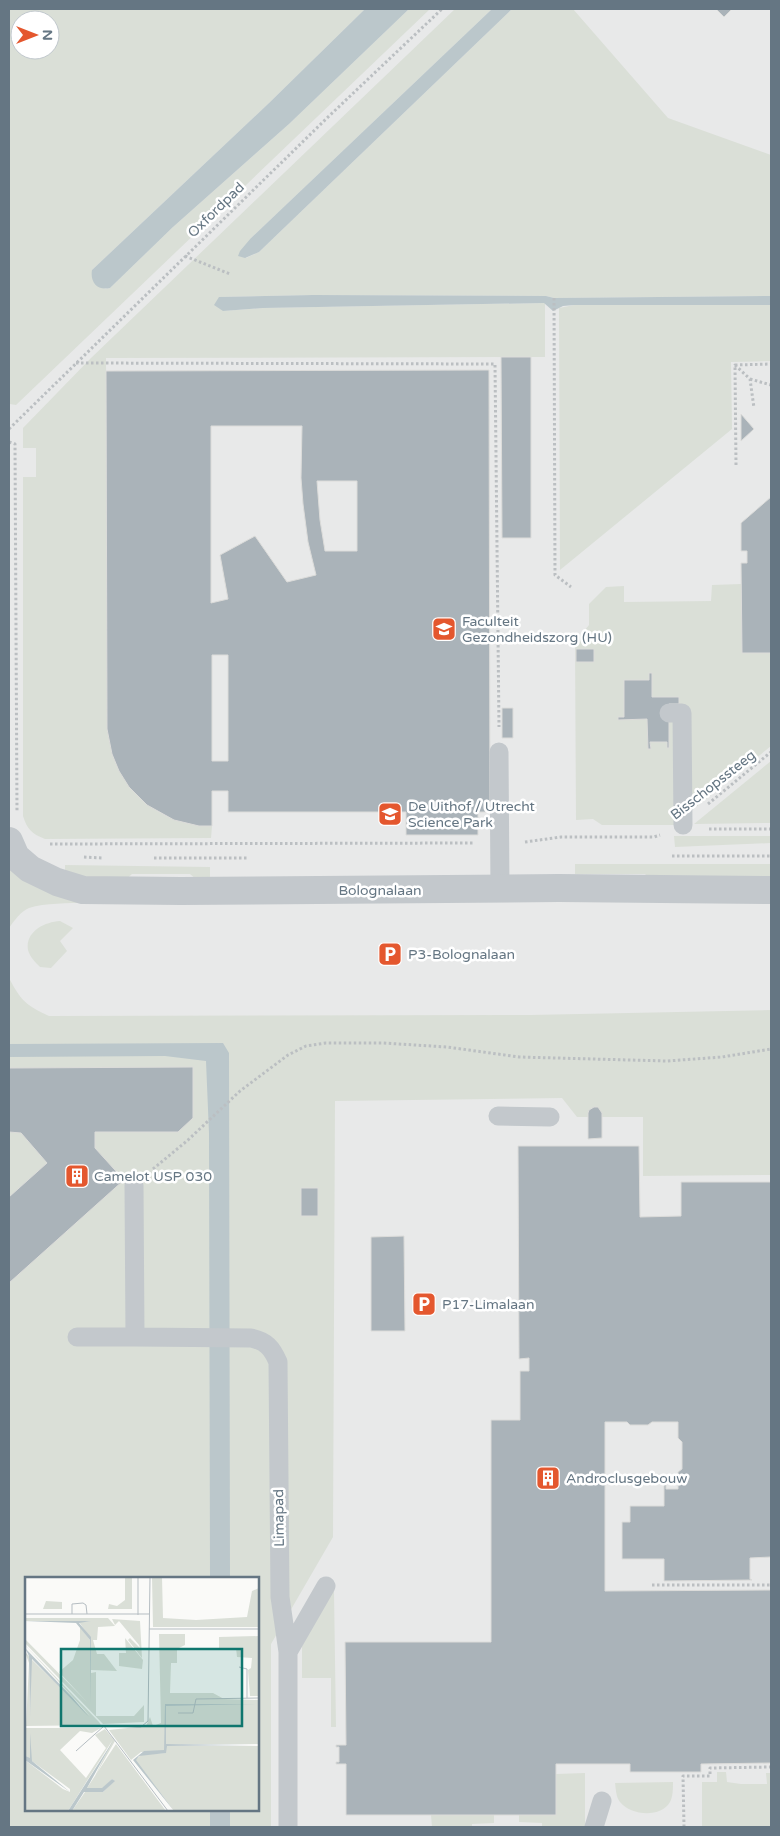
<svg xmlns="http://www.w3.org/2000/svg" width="780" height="1836" viewBox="0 0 780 1836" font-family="'Varela Round',sans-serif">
<rect width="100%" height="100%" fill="#fafaf8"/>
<path fill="#e8e9e9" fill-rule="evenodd" d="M9,9H771V1827H9ZM20,20H50V50H20ZM26,1578H258V1810H26Z"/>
<path fill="#dadfd7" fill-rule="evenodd" d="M9,9H365L269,103L92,270L105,289L110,288L173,227L289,124L409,9H430L16,405L10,404L9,401ZM20,20H50V50H20Z
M455,9H492L251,238L246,258L259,252L512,9H573L668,118L771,155V296L554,298L546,296L313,295L219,297L223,311L263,308L545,303V357L106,358L107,723C112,771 136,809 185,823C194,825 204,825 212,826L211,838L45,839C32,834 27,829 23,816V477H36V448H23V428L91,358Z
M574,305H771V361L731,362L732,429L560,570L559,308Z
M741,584L742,653H771V746L674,825H602L593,819L576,820L575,642L589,625V604L606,587L624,586V602L711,601L712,585Z
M771,761V823L694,824Z
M674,836H771V843L675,847Z
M575,864H771V881L653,883L645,874H575Z
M9,865L86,903C69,903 45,903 29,908C21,911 14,921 9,928Z
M65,865L210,867V881H198L190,874H132L123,882L84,879L65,872Z
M60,921L73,928L60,941L67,951L51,968L40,967C35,962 30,957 28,950C25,932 44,922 60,921Z
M9,978C21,1001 26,1005 49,1016L530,1015L771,1010V1175L643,1176V1117H577L562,1098L335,1101L333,1537L271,1644V1827H9ZM26,1578H258V1810H26Z
M331,1591L334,1592L336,1727H331V1678H302V1646Z
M717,1772H726L727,1782L741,1784H767L766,1773H771V1827H702V1782H717Z
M585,1773V1827H542V1823L519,1822V1815H556V1774Z
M673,1782C673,1788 673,1797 670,1802C661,1818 631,1816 620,1802C616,1797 616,1790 615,1783Z
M431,1815H494V1823L472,1824V1827H432Z"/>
<path fill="#bbc7cb" d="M365,9H409L289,124L173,227L110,288C97,291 90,282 92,270L269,103Z
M492,9H512L259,252L245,258L238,256L240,251L251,238Z
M313,295L546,296L554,298L771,296V305H574L563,306L553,311L544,303L263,308L223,311L214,305L219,297Z
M223,1043L229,1053L230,1578H210L209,1133L206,1061L165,1056L9,1057V1044Z
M210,1810H230V1827H210Z"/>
<path fill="#aab3b9" stroke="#dcdcda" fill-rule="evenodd" d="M716,9H732L724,17Z
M501,357H531V538H502Z
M489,370L490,812H478V835H406V812H228V791H212V826H199L174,820L147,805L129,787L119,771L112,754L107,729L106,371ZM211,426H302L301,478L303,504L308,542L316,575L287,582L255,536L220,555L228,599L211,603ZM317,481H357V551H325L320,520ZM212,655H228V761H212Z
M741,414L754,429L741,441Z
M771,497V653H742L741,563H747V551H741V523Z
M576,649H594V662H576Z
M649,673H652V697H679V704H669V748H667V742H650L651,749H648L647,719L618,720V717H624V680H649Z
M502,708H513V738H502Z
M193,1067V1118L178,1132H95V1148L124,1180L9,1283V1197L47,1163L21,1133L9,1132V1068Z
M594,1107H598L602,1113V1138L588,1139V1113L589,1110Z
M518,1146H639L640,1217L681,1216V1182H771V1557L750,1558V1579L752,1580L664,1581V1559H622V1522H630V1506H664V1484H666V1489H678V1472L682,1469V1442L678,1438V1422H652L648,1425H630L627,1422H605V1591L771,1590V1763L701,1764V1772H630V1764H556V1815H346V1764H336V1762H339V1747H336V1745H346L345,1642H491V1420H520V1371H529V1358L519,1359Z
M301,1188H318V1216H301Z
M404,1236L405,1331H371V1237Z"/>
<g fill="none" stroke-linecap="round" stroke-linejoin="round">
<path stroke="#bbbfc2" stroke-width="3" stroke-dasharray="2.5 2.5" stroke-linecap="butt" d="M185,256L230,274
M554,298L555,575L571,587
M76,363L495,364L499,727
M735,365L750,379L754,408
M750,379L771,385
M9,429L327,118L442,9
M9,442L15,444L17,812
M736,465L735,365L771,364
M708,804L771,752
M709,829H771
M525,842L561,837H654L660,835
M50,844L474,843
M672,856H771
M84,857L103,858
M154,858H248
M153,1169L188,1140L240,1091L288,1055L306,1046L326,1043H383L447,1047L519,1057L667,1061L722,1057L771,1049
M652,1585H771
M684,1827L683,1776H710V1768L771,1767"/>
<path stroke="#c3c8cc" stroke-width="19" d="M669,713H682L683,825
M499,752L500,889
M498,1116L550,1117
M134,1185L135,1337L251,1338C266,1341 272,1348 278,1362L280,1597L288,1652V1827
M77,1337H135
M288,1652L326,1586
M594,1827L602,1801"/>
<path stroke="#c3c8cc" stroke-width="28" d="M9,841L16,857L30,869L57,882L83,890L181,891L559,888L771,890"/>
</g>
<defs>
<g id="university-square" transform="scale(1.25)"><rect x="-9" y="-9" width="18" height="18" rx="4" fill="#e4572e" stroke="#fff"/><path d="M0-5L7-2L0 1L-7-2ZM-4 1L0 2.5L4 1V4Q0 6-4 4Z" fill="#fff"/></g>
<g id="parking-square" transform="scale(1.25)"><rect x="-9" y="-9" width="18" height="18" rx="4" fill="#e4572e" stroke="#fff"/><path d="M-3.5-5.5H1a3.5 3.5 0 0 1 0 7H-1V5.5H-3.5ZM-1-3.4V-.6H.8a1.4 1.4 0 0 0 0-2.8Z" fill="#fff"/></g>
<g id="building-square" transform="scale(1.25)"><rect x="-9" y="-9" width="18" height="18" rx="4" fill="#e4572e" stroke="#fff"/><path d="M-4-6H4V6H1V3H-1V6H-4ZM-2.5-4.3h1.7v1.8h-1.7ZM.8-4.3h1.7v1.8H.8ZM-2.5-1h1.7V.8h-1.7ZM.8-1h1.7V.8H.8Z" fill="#fff"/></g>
</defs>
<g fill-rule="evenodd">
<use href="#university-square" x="444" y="629"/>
<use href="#university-square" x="390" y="814"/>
<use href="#parking-square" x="390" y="954"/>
<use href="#building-square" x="77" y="1176"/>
<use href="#parking-square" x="424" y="1304"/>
<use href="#building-square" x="548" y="1478"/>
</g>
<g text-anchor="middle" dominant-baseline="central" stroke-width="5" stroke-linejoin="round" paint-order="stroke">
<g font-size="14" fill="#657683" stroke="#fff">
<text transform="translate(216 210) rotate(-44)">Oxfordpad</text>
<text transform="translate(713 785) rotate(-38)">Bisschopssteeg</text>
<text x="380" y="890">Bolognalaan</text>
<text transform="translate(279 1518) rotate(-91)">Limapad</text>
</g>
<g font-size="14" fill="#657683" stroke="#fff" text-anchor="start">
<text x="462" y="621">Faculteit<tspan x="462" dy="16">Gezondheidszorg (HU)</tspan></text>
<text x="408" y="806">De Uithof / Utrecht<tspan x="408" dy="16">Science Park</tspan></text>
<text x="408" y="954">P3-Bolognalaan</text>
<text x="94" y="1176">Camelot USP 030</text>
<text x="442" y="1304">P17-Limalaan</text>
<text x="566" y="1478">Androclusgebouw</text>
</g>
</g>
<g transform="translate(25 1577)">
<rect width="234" height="234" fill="#fafaf8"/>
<path d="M100,0H107V32H83L84,27L92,29L100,23ZM127,0H137L138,41L171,43L222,40L227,14L234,11V50H128ZM21,24L37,25V32H18ZM0,41H83L90,49L73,50L72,63H68L72,77H79L92,94L66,93V96L71,95V139H109L119,128V145L78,147L0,66V62L62,125L34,95L48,83L55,63V50L65,63L66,83V62L54,45L66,44H0ZM87,42L115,44L117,81L103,63L105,61L115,71L114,68L94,44L90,48ZM134,57H160V68L152,72V86H146L145,116H188L199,122L234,123V167H140L139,174L116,175L106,183L84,153L121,149L125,140L128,149L136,146ZM234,59V119H225L223,93L226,91L227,81L212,80L211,71H194V60ZM100,61L118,83L117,92L94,89V76H101ZM0,68L74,145L76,148L1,149L4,86L0,75L4,79L5,139L6,82L65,139ZM0,151H76L67,156L55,154L35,173L61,201L81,171L70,158L80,152L90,164L69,201L87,164L43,234H0V183L38,212L45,215V212L0,179ZM91,167L141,234H47L60,215H78L89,204L87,202L78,211H62ZM141,169H234V234H149L110,183L117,177L141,176Z" fill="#dadfd7"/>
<path d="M0,44H66L54,46L66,60V128L65,63L51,46ZM0,71L48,121L64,140L7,82L5,139L4,79ZM140,127H234L141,129V167L234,168L142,169L141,176L114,179L111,183L149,234L108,183L119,174L139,173ZM5,156L7,184L45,215L0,183V179L5,181ZM88,164L62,211H77L87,202L90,204L78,215H59L47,234H43Z" fill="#bbc7cb"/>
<path fill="none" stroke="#b5bdc2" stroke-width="1" d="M0,37H124M47,37V27L58,26L61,28L62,37M113,38V0M124,52H234M214,90L222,92V121M153,136H168L171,122L234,121M79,149L116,150L123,144L125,0M79,149L143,234M51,174L79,149"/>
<path fill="#0f766e" fill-opacity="0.15" stroke="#0f766e" stroke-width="2.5" d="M36,72H217V149H36Z"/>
<rect width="234" height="234" fill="none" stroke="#657683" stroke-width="2.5"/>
</g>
<rect width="780" height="1836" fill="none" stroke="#657683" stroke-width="20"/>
<g transform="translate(35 35) rotate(90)"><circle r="24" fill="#ffffff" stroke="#c1c8cd"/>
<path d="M0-4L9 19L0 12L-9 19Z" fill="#e4572e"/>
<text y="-8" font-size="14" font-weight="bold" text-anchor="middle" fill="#657683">N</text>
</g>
</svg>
